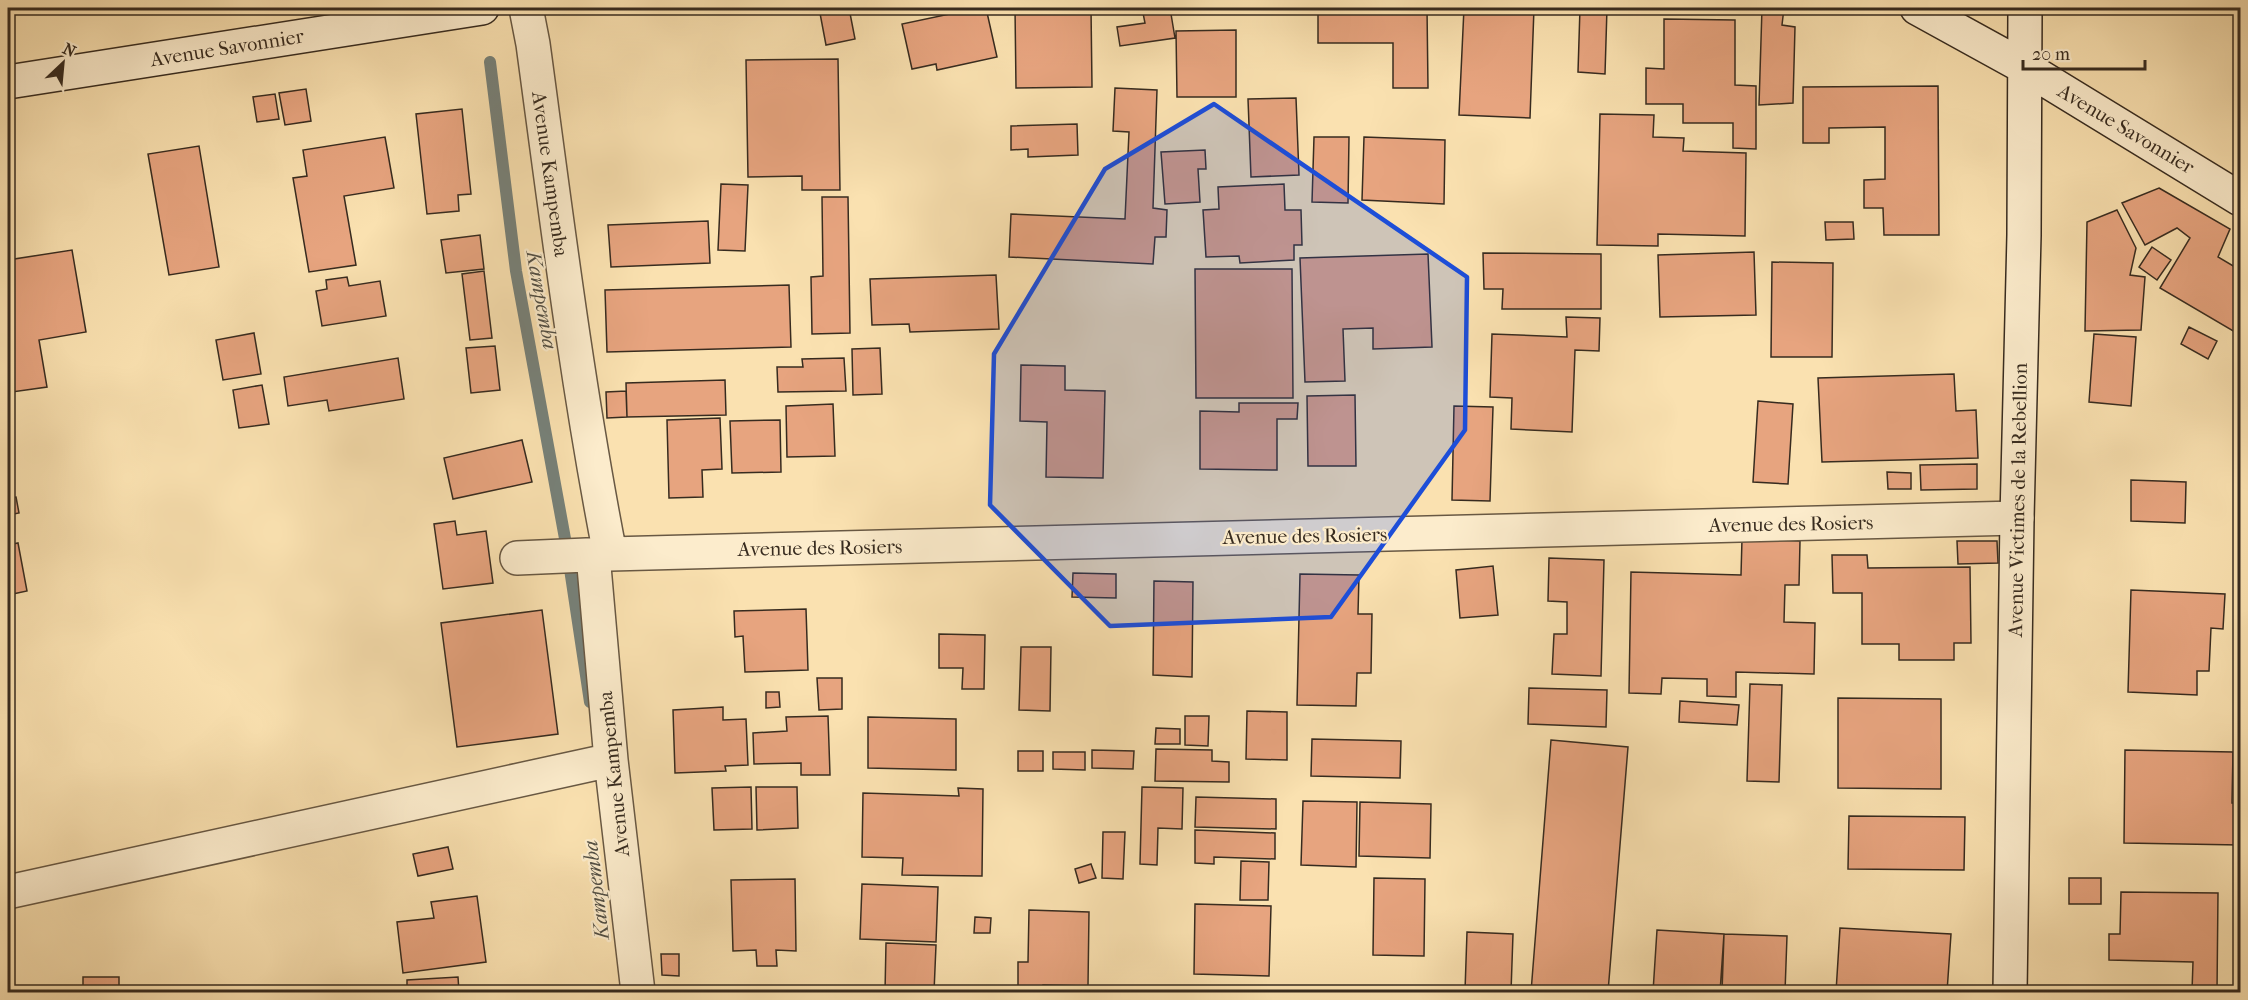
<svg xmlns="http://www.w3.org/2000/svg" width="2248" height="1000" viewBox="0 0 2248 1000" font-family="'IM FELL French Canon',serif">
<rect width="100%" height="100%" fill="#fae1b0"/>
<filter id="stains"><feTurbulence type="fractalNoise" baseFrequency=".00333" numOctaves="4"/><feColorMatrix values="0 0 0 0 .2 0 0 0 0 .09 0 0 0 0 .02 0 0 0 .5 -.17"/></filter>
<radialGradient id="worn" r=".72"><stop offset=".6" stop-color="#630" stop-opacity="0"/><stop offset="1" stop-color="#630" stop-opacity=".3"/></radialGradient>
<g fill="none" stroke-linecap="round" stroke-linejoin="round">
<path stroke="#778179" stroke-width="12" d="M490,62L516,271L566,544
M570,569L590,702"/>
</g>
<path fill="#e7a47f" stroke="#372b1f" stroke-width="1.5" d="M819,8H849L855,39L826,45Z
M978,8H986L997,57L937,70L936,64L912,69L902,24Z
M1015,8H1091L1092,87L1016,88Z
M1142,8H1170L1175,38L1120,46L1117,27L1145,23Z
M1318,8H1427L1428,88H1393V43H1318Z
M1464,8H1534L1530,118L1459,115Z
M1580,8H1607L1605,74L1578,72Z
M1762,8H1784L1782,25L1795,27L1793,103L1759,105Z
M1664,19L1735,20V85L1756,86V149L1733,148V123H1683V104H1646V68L1664,69Z
M1236,30V97H1177L1176,31Z
M838,59L840,190H802V176L748,177L746,60Z
M1938,86L1939,235H1884L1883,208H1864V180L1885,179V127L1829,128V143H1803V87Z
M1115,88L1157,90L1153,208L1167,210L1166,237H1155L1153,264L1009,257L1011,214L1125,219L1129,132L1113,131Z
M306,89L311,121L285,125L279,93Z
M275,94L279,119L257,122L253,97Z
M1296,98L1299,175L1251,177L1248,99Z
M462,109L471,194L458,195L459,211L427,214L416,114Z
M1600,114L1654,115L1653,137L1684,138L1683,151L1746,153L1745,236L1658,234V246L1597,245Z
M1077,124L1078,155L1028,157V149L1011,150V126Z
M385,137L394,188L344,196L356,265L309,272L293,178L307,176L303,150Z
M1314,137H1349L1348,203L1312,202Z
M1364,137L1445,140L1444,204L1362,200Z
M199,146L219,267L169,275L148,154Z
M1205,150L1206,169H1198L1200,202L1165,204L1161,152Z
M721,184L748,185L745,251L718,250Z
M1284,184L1285,210H1301L1302,245H1294V260L1240,263L1239,256L1206,257L1203,210L1219,209L1218,187Z
M2159,188L2230,229L2218,257L2240,270V335L2160,288L2190,238L2177,228L2145,245L2122,203Z
M822,197H848L850,333L812,334L811,277L823,276Z
M2117,210L2136,248L2130,275L2145,277L2141,330L2085,331L2087,222Z
M708,221L710,263L611,267L608,225Z
M1825,222H1853L1854,239L1826,240Z
M480,235L484,269L446,273L441,240Z
M2152,247L2171,260L2157,280L2139,267Z
M72,250L86,332L39,340L47,387L12,392L8,368V260Z
M1754,252L1756,315L1660,317L1658,255Z
M1483,253L1601,254V309H1502L1503,289H1484Z
M1428,254L1432,347L1373,349V328L1343,329L1345,381L1305,382L1300,258Z
M1772,262L1833,263L1832,357H1771Z
M1195,269H1292L1293,398H1196Z
M484,271L492,338L470,340L462,274Z
M996,275L999,329L910,332L909,324L872,325L870,279Z
M347,277L349,286L380,281L386,316L322,326L316,291L327,289L326,280Z
M789,285L791,347L607,352L605,290Z
M1566,317L1600,318L1599,351L1575,350L1572,432L1511,429L1512,398L1490,397L1492,334L1567,337Z
M2189,327L2217,341L2208,359L2181,344Z
M254,333L261,374L223,380L216,340Z
M2094,334L2136,337L2131,406L2089,402Z
M495,346L500,390L471,393L466,348Z
M880,348L882,394L853,395L852,349Z
M398,358L404,399L329,411L327,400L288,406L284,377Z
M844,358L846,391L778,392L777,367H803L802,359Z
M1021,365L1065,366V390L1105,391L1103,478L1046,477L1047,422L1020,421Z
M1954,374L1956,411L1976,410L1978,458L1822,462L1818,378Z
M725,380L726,415L627,417L626,383Z
M262,385L269,424L239,428L233,390Z
M626,391L627,417L607,418L606,392Z
M1355,395L1356,466H1308L1307,396Z
M1758,401L1793,404L1788,484L1753,482Z
M1239,403H1298L1297,419H1277V470L1200,469V411L1239,412Z
M833,404L835,456L787,457L786,406Z
M1454,406L1493,407L1490,501L1452,500Z
M720,418L722,469L702,470L703,497L669,498L667,420Z
M780,420L781,472L732,473L730,421Z
M522,440L532,482L453,499L444,458Z
M1977,464V489L1921,490L1920,465Z
M1887,472L1911,473V489H1888Z
M2131,480L2186,482L2185,523L2131,521Z
M16,497L19,513L8,515V498Z
M455,521L457,535L486,531L493,583L443,589L434,524Z
M1742,539L1800,541L1799,585H1785L1784,622L1815,623L1814,674L1736,672V697L1707,696V679L1662,678L1661,694L1629,693L1631,572L1741,575Z
M1957,541H1997L1998,563L1958,564Z
M18,543L27,591L8,595V545Z
M1832,555H1867L1868,568L1970,567L1971,643H1954V660H1899V644H1862V593H1833Z
M1549,558L1604,560L1601,676L1552,674L1554,634H1567V602L1548,601Z
M1493,566L1498,615L1460,618L1456,570Z
M1073,573L1116,574V598L1072,597Z
M1300,574L1359,575L1358,614H1372L1371,673H1357L1356,706L1297,705Z
M1154,581L1193,582L1192,677L1153,675Z
M2131,590L2225,594L2223,629L2211,628L2209,671H2197V695L2128,692Z
M806,609L808,670L745,672L743,636L735,637L734,611Z
M542,610L558,734L457,747L441,623Z
M939,634L985,635L984,689H962L963,668H939Z
M1021,647H1051L1050,711L1019,710Z
M817,678H842V709L819,710Z
M1750,684L1782,685L1779,782L1747,781Z
M1529,688L1607,690L1606,727L1528,724Z
M766,692H779L780,707L766,708Z
M1838,698L1941,699V789L1838,788Z
M1680,701L1739,705L1737,725L1679,722Z
M723,707V720L746,719L748,765L725,766L726,771L675,773L673,710Z
M1247,711L1287,712V760L1246,759Z
M828,716L830,775H801V763L754,764L753,733L787,731L786,717Z
M1185,716H1209L1208,746L1185,745Z
M868,717L956,719V770L868,768Z
M1156,728L1180,729V744H1155Z
M1312,739L1401,741L1400,778L1311,776Z
M1551,740L1628,747L1608,992H1531Z
M1156,749L1212,750V761L1229,762V782L1155,781Z
M1092,750L1134,751L1133,769L1092,768Z
M2125,750L2233,752L2232,803H2240V845L2124,843Z
M1018,751H1043V771H1018Z
M1053,752H1085V770L1053,769Z
M751,787L752,829L714,830L712,788Z
M756,787H797L798,828L757,830Z
M1142,787L1183,788L1182,829L1158,828L1157,865L1140,864Z
M958,788L983,789L982,876L902,875L903,858L862,857L863,793L959,796Z
M1196,797L1276,799V829L1195,827Z
M1303,801L1357,802L1356,867L1301,865Z
M1360,802L1431,804L1430,858L1359,856Z
M1849,816L1965,817L1964,870L1848,869Z
M1195,830L1275,833V859L1214,857V864L1195,863Z
M1103,832H1125L1123,879L1102,878Z
M448,847L453,869L418,876L413,854Z
M1241,861L1269,862L1268,900H1240Z
M1091,864L1096,878L1079,883L1075,869Z
M1374,878L1425,879L1424,956L1373,955Z
M2069,878H2101V904H2069Z
M795,879L796,951L776,950L777,966H757L756,950L733,951L731,880Z
M862,884L938,887L936,942L860,939Z
M2121,892L2218,893L2217,991H2192L2193,962L2109,960V934H2120Z
M477,896L486,962L403,973L397,922L434,918L431,902Z
M1195,904L1271,906L1269,976L1194,974Z
M1029,910L1089,912L1088,986L1043,985L1042,991L1018,990V962H1028Z
M975,917L991,918L990,933H974Z
M1840,928L1951,934L1947,992H1836Z
M1657,930L1724,934L1720,992H1653Z
M1467,932L1513,934L1511,992L1465,991Z
M1724,934L1787,936L1785,992H1722Z
M886,943L936,945L934,992H885Z
M661,954H679V976L662,975Z
M83,977H119V992H83Z
M458,977L459,992H407V980Z"/>
<g fill="none" stroke-linecap="round" stroke-linejoin="round">
<g stroke="#685843" stroke-width="36">
<path id="street" d="M526,8L533,44C556,214 577,385 610,554
M593,555L611,760L638,992
M517,558L610,554L2017,518
M8,892L611,760"/>
</g>
<g stroke="#372b1f" stroke-width="36">
<path id="secondary" d="M1917,8L2026,68L2240,199
M8,82L482,8
M2010,992L2017,518L2024,235L2025,8"/>
</g>
<use href="#street" stroke="#fceccc" stroke-width="33"/>
<use href="#secondary" stroke="#fceccc" stroke-width="33"/>
</g>
<path fill="#1d4ed8" fill-opacity="0.2" stroke="#1d4ed8" stroke-width="4.5" stroke-linejoin="round" d="M1214,104L1467,277L1465,430L1331,617L1110,626L990,505L994,354L1105,169Z"/>
<g text-anchor="middle" dominant-baseline="central" stroke-width="4.5" stroke-linejoin="round" paint-order="stroke">
<g font-size="20" fill="#372b1f" stroke="#fceccc">
<text transform="translate(227 48) rotate(-9)">Avenue Savonnier</text>
<text transform="translate(2126 129) rotate(31)">Avenue Savonnier</text>
<text transform="translate(550 174) rotate(82)">Avenue Kampemba</text>
<text transform="translate(2018 500) rotate(-89)">Avenue Victimes de la Rebellion</text>
<text transform="translate(1791 524) rotate(-1)">Avenue des Rosiers</text>
<text transform="translate(1305 536) rotate(-1)">Avenue des Rosiers</text>
<text transform="translate(820 548) rotate(-1)">Avenue des Rosiers</text>
<text transform="translate(614 774) rotate(-96)">Avenue Kampemba</text>
</g>
<g font-size="21" font-style="italic" fill="#524f44" stroke="#fceccc">
<text transform="translate(542 300) rotate(80)">Kampemba</text>
<text transform="translate(596 890) rotate(-97)">Kampemba</text>
</g>
</g>
<rect width="2248" height="1000" fill="none" stroke="#fae1b0" stroke-width="30"/>
<rect x="9" y="9" width="2230" height="982" fill="none" stroke="#372b1f" stroke-width="3"/>
<rect x="15" y="15" width="2218" height="970" fill="none" stroke="#372b1f" stroke-width="1.5"/>
<g transform="translate(63 63) rotate(26)" stroke="#fceccc" stroke-width="4.5" paint-order="stroke">
<path d="M0-4.5L10 22L0 15L-10 22Z" fill="#372b1f"/>
<text y="-9" font-size="16" font-weight="bold" text-anchor="middle" fill="#372b1f">N</text>
</g>
<path d="M2023 60v9h122v-9" fill="none" stroke="#372b1f" stroke-width="3"/>
<text x="2032" y="60" font-size="18" fill="#372b1f" stroke="#fceccc" stroke-width="4.5" paint-order="stroke">20 m</text>
<rect width="100%" height="100%" filter="url(#stains)"/>
<rect width="100%" height="100%" fill="url(#worn)"/>
</svg>
